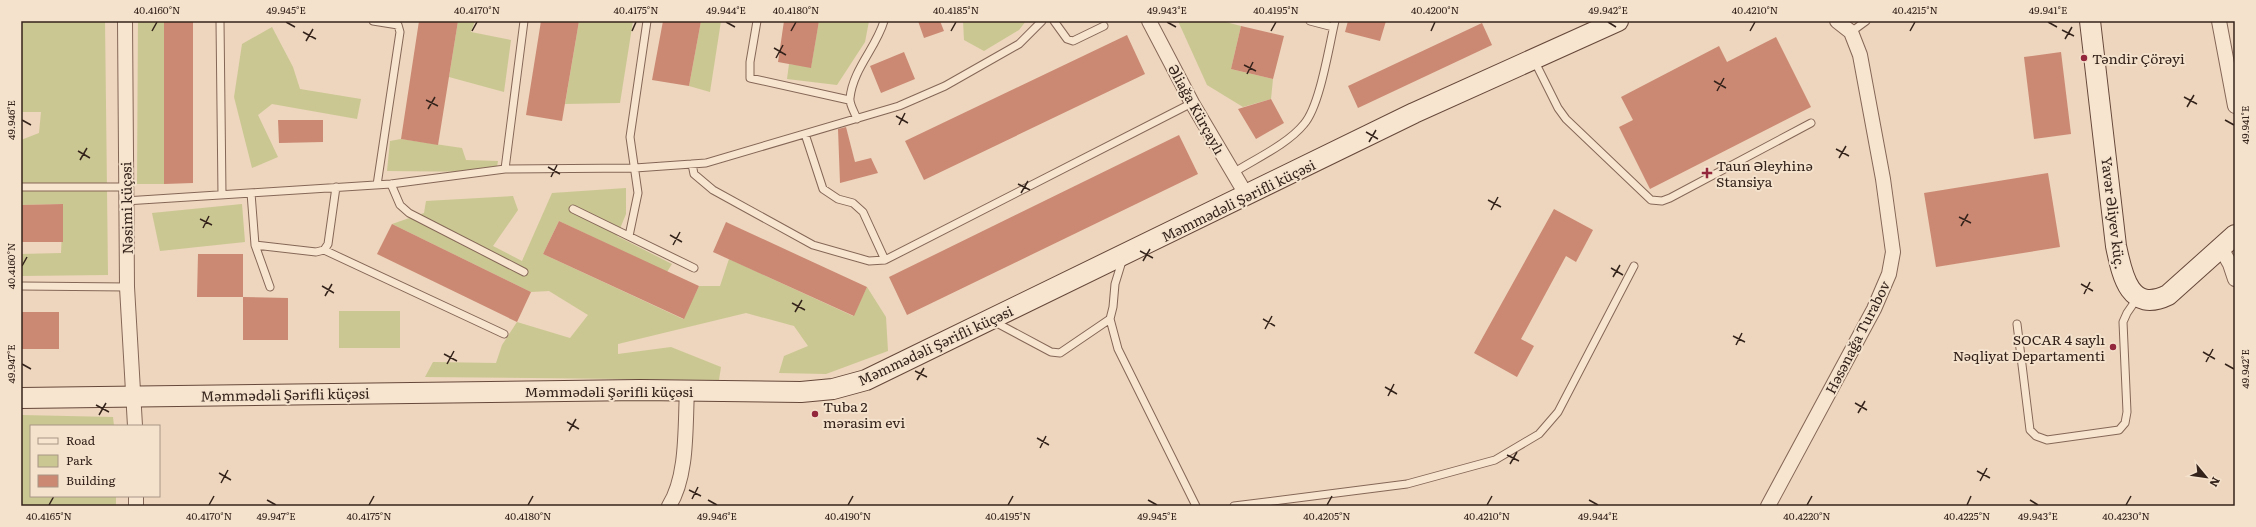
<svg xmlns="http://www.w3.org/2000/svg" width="2256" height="527" viewBox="0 0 2256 527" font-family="Literata,serif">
<rect width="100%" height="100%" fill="#edd6bd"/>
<path fill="#cac792" d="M21,21H105L108,275L21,276V254L61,253L63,204L21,205V140L39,133L41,112H21Z
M138,21H164V184H137Z
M458,21H475L471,32L511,40L504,92L449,77Z
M579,21H633L620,103L565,104Z
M701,21H721L710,92L689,86Z
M819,21H869L865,42L837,85L787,79L789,64L811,67Z
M963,21H1026L1019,30L984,51L964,40Z
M1178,21H1222L1241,26L1231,69L1273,79L1271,99L1243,107L1207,85Z
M272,27L293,67L300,89L361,99L357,119L272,104L258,115L278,157L252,168L234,97L242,44Z
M401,139L462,148L466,160L498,161L496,172L387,171L390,141Z
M626,188V214L617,236L672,264L667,272L559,221L543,254L683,319L699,286H720L729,259L853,316L867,287L886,317L888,351L826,374L779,373L784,356L808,346L794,326L746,313L618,344V354L671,347L721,367L719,380L425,377L433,362L496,363L502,345L517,322L570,338L588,315L549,291L531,292L392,224L424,213L426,201L513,196L518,210L493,246L522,261L552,193Z
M242,204L245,242L160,251L152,213Z
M339,311H400V348H339Z
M21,415L113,417L114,426H31V496H116V506H21Z"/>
<path fill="#cb8873" d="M164,21H193V183L164,184Z
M419,21H458L438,145L401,139Z
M541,21H579L562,121L526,115Z
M663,21H701L689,86L652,80Z
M784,21H819L811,68L778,62Z
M918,21H940L944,31L924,38Z
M1348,21H1386L1380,41L1345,32Z
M1482,23L1492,45L1358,108L1348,86Z
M1241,26L1284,36L1273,79L1231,69Z
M1127,35L1145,74L924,180L905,141Z
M1776,37L1811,107L1650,189L1619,127L1633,120L1621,97L1719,46L1727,62Z
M904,52L915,79L881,93L870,66Z
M2061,52L2071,134L2034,139L2024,57Z
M1271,99L1284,123L1256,139L1238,109Z
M278,120H323V142L279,143Z
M846,127L855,162L871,158L878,173L840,183L838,129Z
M1179,135L1198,174L907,315L889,277Z
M2048,173L2060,247L1936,267L1924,193Z
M63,204V242H21V205Z
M1554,209L1593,230L1576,262L1566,256L1521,339L1534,346L1517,377L1474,353Z
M559,221L699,286L684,319L543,254Z
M726,222L867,287L854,316L713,252Z
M392,224L531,292L517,322L377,254Z
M198,254H243V297H197Z
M243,297L288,298V340H243Z
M21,312H59V349H21Z"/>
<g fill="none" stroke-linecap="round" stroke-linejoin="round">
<g stroke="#856757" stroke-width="9">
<path id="lane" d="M220,21L222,195
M373,21L398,25L400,32L377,185
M757,21L750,62V78L849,100
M1054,21L1067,39L1073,41L1104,26
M1310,21L1333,27
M1851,32L1866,21
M1534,60L1558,108L1566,119L1651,200L1662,201L1670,198L1811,123
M857,119C855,113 849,104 850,98C853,69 876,48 884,21
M805,134L823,189L838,199L853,203L863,212L885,260
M692,164L694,174L713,190L813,245L869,261L885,260L1192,103
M505,169L524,21
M1233,173C1255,159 1288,144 1304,124C1320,106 1329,46 1335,21
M391,184L400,205L409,213L524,272
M21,187H125
M251,193L255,245L270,287
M125,201L391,184L505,169L635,168L706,163L899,106L945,86L1019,44L1042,21
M573,209L694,268
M629,236L638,193L630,137L647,21
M255,245L316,252L324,250L328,244L336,187
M324,250L504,334
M21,286L127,287
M1110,319L1118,349L1196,506
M993,321L1051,352L1060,353L1110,319L1113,307L1115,284L1123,258
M2017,324L2030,430L2036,436L2047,440L2119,430L2125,423L2127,412L2123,322L2127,313L2138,297
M1234,506L1407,484L1495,460L1539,434L1558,412L1634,266"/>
</g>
<g stroke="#856757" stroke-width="16">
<path id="street" d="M125,21L127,287L135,426
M1149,21L1192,103L1247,196
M2219,21L2235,106
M2221,248L2230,264L2235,279
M136,496V506
M669,506C688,476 685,426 687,391
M1768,506L1874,309L1889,274L1893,252L1883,179L1860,55L1851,32L1837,21"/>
</g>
<g stroke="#66483a" stroke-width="22">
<path id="secondary" d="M2090,21L2116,246C2122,274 2129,314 2168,295L2235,235
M21,398L640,390L801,392L833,389L866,380L905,361L1414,113L1618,21"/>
</g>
<use href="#lane" stroke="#f8e5d0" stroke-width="7"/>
<use href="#street" stroke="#f8e5d0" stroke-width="14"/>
<use href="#secondary" stroke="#f8e5d0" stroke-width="20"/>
</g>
<path fill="none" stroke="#34231b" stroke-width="1.5" d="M286,22L295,27M726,22L735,27M1167,22L1176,27M1608,22L1616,27M2048,22L2057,27M2062,30L2074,36M152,31L157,22M472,31L477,22M632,31L636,22M791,31L796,22M951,31L956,22M1271,31L1276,22M1431,31L1435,22M1750,31L1755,22M1910,31L1915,22M303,32L316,39M2065,39L2072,27M306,41L313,29M774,48L786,55M776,58L783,45M1244,65L1256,71M1247,74L1253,62M1714,81L1726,88M1717,91L1724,78M2184,97L2197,104M426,100L438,106M2187,107L2194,95M428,109L435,97M896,116L908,123M22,120L31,125M2225,120L2234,125M899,125L905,113M1366,132L1378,139M1369,142L1376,130M1836,149L1849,156M78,151L90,158M1839,158L1846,146M80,160L87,148M548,167L560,174M551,177L557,165M1018,184L1030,190M1021,193L1028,181M1488,200L1501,207M1491,210L1498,197M1959,217L1971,223M200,219L212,225M1961,226L1968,214M203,228L209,216M670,235L682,242M673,245L680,232M1140,251L1153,258M1143,261L1150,249M22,266L27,257M1611,268L1623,275M1613,277L1620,265M2081,284L2093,291M322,286L334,293M2084,294L2090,282M325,296L332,284M792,303L805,310M795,312L802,300M1263,319L1275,326M1265,329L1272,316M1733,336L1745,342M1736,345L1742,333M2203,352L2215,359M444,354L457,361M2206,362L2213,349M22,364L31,369M447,364L454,351M2225,364L2234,369M915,371L927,377M917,380L924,368M1385,387L1397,394M1388,396L1394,384M1855,403L1867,410M96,405L109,412M1858,413L1865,401M99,415L106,403M567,422L579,429M569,431L576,419M1037,438L1049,445M1040,448L1046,436M1507,455L1519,461M1510,464L1517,452M1977,471L1990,478M219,473L231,480M1980,481L1987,468M221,483L228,470M689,490L701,496M692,499L698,487M267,500L276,505M708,500L717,505M1148,500L1157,505M1589,500L1598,505M2030,500L2038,505M49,505L54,496M209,505L214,496M369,505L374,496M528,505L533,496M848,505L853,496M1008,505L1013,496M1327,505L1332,496M1487,505L1492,496M1807,505L1812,496M1967,505L1971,496M2126,505L2131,496"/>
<g fill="#93273c" stroke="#f5e2cd" stroke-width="1.5">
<circle cx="2084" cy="58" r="4"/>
<path d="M1705 167h4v4h4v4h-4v4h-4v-4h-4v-4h4z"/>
<circle cx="2113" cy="347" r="4"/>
<circle cx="815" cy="414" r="4"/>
</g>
<g text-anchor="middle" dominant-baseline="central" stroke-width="4" stroke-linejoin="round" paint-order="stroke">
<g font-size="14" fill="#34231b" stroke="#f5e2cd" text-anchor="start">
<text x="2092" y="58">Təndir Çörəyi</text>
<text x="1716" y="165">Taun Əleyhinə<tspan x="1716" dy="16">Stansiya</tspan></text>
<text x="2105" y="339" text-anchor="end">SOCAR 4 saylı<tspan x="2105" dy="16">Nəqliyat Departamenti</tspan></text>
<text x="823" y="406">Tuba 2<tspan x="823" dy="16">mərasim evi</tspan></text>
</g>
<g font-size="14" fill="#34231b" stroke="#f5e2cd">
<text transform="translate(1197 109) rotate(61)">Əliağa Kürçaylı</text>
<text transform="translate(1238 200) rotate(-26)">Məmmədəli Şərifli küçəsi</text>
<text transform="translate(126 208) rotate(-91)">Nəsimi küçəsi</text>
<text transform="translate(2114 213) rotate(83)">Yavər Əliyev küç.</text>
<text transform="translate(1857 337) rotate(-63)">Həsənağa Turabov</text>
<text transform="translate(935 345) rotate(-25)">Məmmədəli Şərifli küçəsi</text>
<text x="609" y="391">Məmmədəli Şərifli küçəsi</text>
<text transform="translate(285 394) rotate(-1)">Məmmədəli Şərifli küçəsi</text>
</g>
</g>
<rect width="2256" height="527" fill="none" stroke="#f5e2cd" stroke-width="44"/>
<rect x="30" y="425" width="130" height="72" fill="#f5e2cd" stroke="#a89686"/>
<rect x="38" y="438" width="20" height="6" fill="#f8e5d0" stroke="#a89686"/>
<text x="66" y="445" font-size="12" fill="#34231b">Road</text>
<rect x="38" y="455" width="20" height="12" fill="#cac792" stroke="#a89686"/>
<text x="66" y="465" font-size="12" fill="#34231b">Park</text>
<rect x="38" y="475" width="20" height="12" fill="#cb8873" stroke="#a89686"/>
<text x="66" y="485" font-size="12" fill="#34231b">Building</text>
<g transform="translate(2206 477) rotate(119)" stroke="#f5e2cd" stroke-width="3" paint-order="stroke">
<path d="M0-3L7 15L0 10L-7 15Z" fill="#34231b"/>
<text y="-6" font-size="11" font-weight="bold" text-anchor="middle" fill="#34231b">N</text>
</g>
<rect x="22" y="22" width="2212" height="483" fill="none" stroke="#34231b" stroke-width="1.5"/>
<g font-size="10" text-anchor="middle" fill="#34231b">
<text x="157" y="14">40.4160°N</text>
<text x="286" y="14">49.945°E</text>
<text x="477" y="14">40.4170°N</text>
<text x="636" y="14">40.4175°N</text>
<text x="726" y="14">49.944°E</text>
<text x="796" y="14">40.4180°N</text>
<text x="956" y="14">40.4185°N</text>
<text x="1167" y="14">49.943°E</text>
<text x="1276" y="14">40.4195°N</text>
<text x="1435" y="14">40.4200°N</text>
<text x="1608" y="14">49.942°E</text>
<text x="1755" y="14">40.4210°N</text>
<text x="1915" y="14">40.4215°N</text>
<text x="2048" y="14">49.941°E</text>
<text transform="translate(11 120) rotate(-90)" y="4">49.946°E</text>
<text transform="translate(2245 125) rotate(-90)" y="4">49.941°E</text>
<text transform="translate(11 266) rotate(-90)" y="4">40.4160°N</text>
<text transform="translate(11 364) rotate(-90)" y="4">49.947°E</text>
<text transform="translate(2245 369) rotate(-90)" y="4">49.942°E</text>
<text x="49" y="520">40.4165°N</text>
<text x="209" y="520">40.4170°N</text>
<text x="276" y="520">49.947°E</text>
<text x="369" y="520">40.4175°N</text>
<text x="528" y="520">40.4180°N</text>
<text x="717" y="520">49.946°E</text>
<text x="848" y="520">40.4190°N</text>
<text x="1008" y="520">40.4195°N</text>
<text x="1157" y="520">49.945°E</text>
<text x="1327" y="520">40.4205°N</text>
<text x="1487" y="520">40.4210°N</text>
<text x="1598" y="520">49.944°E</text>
<text x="1807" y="520">40.4220°N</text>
<text x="1967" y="520">40.4225°N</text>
<text x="2038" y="520">49.943°E</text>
<text x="2126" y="520">40.4230°N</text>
</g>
</svg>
